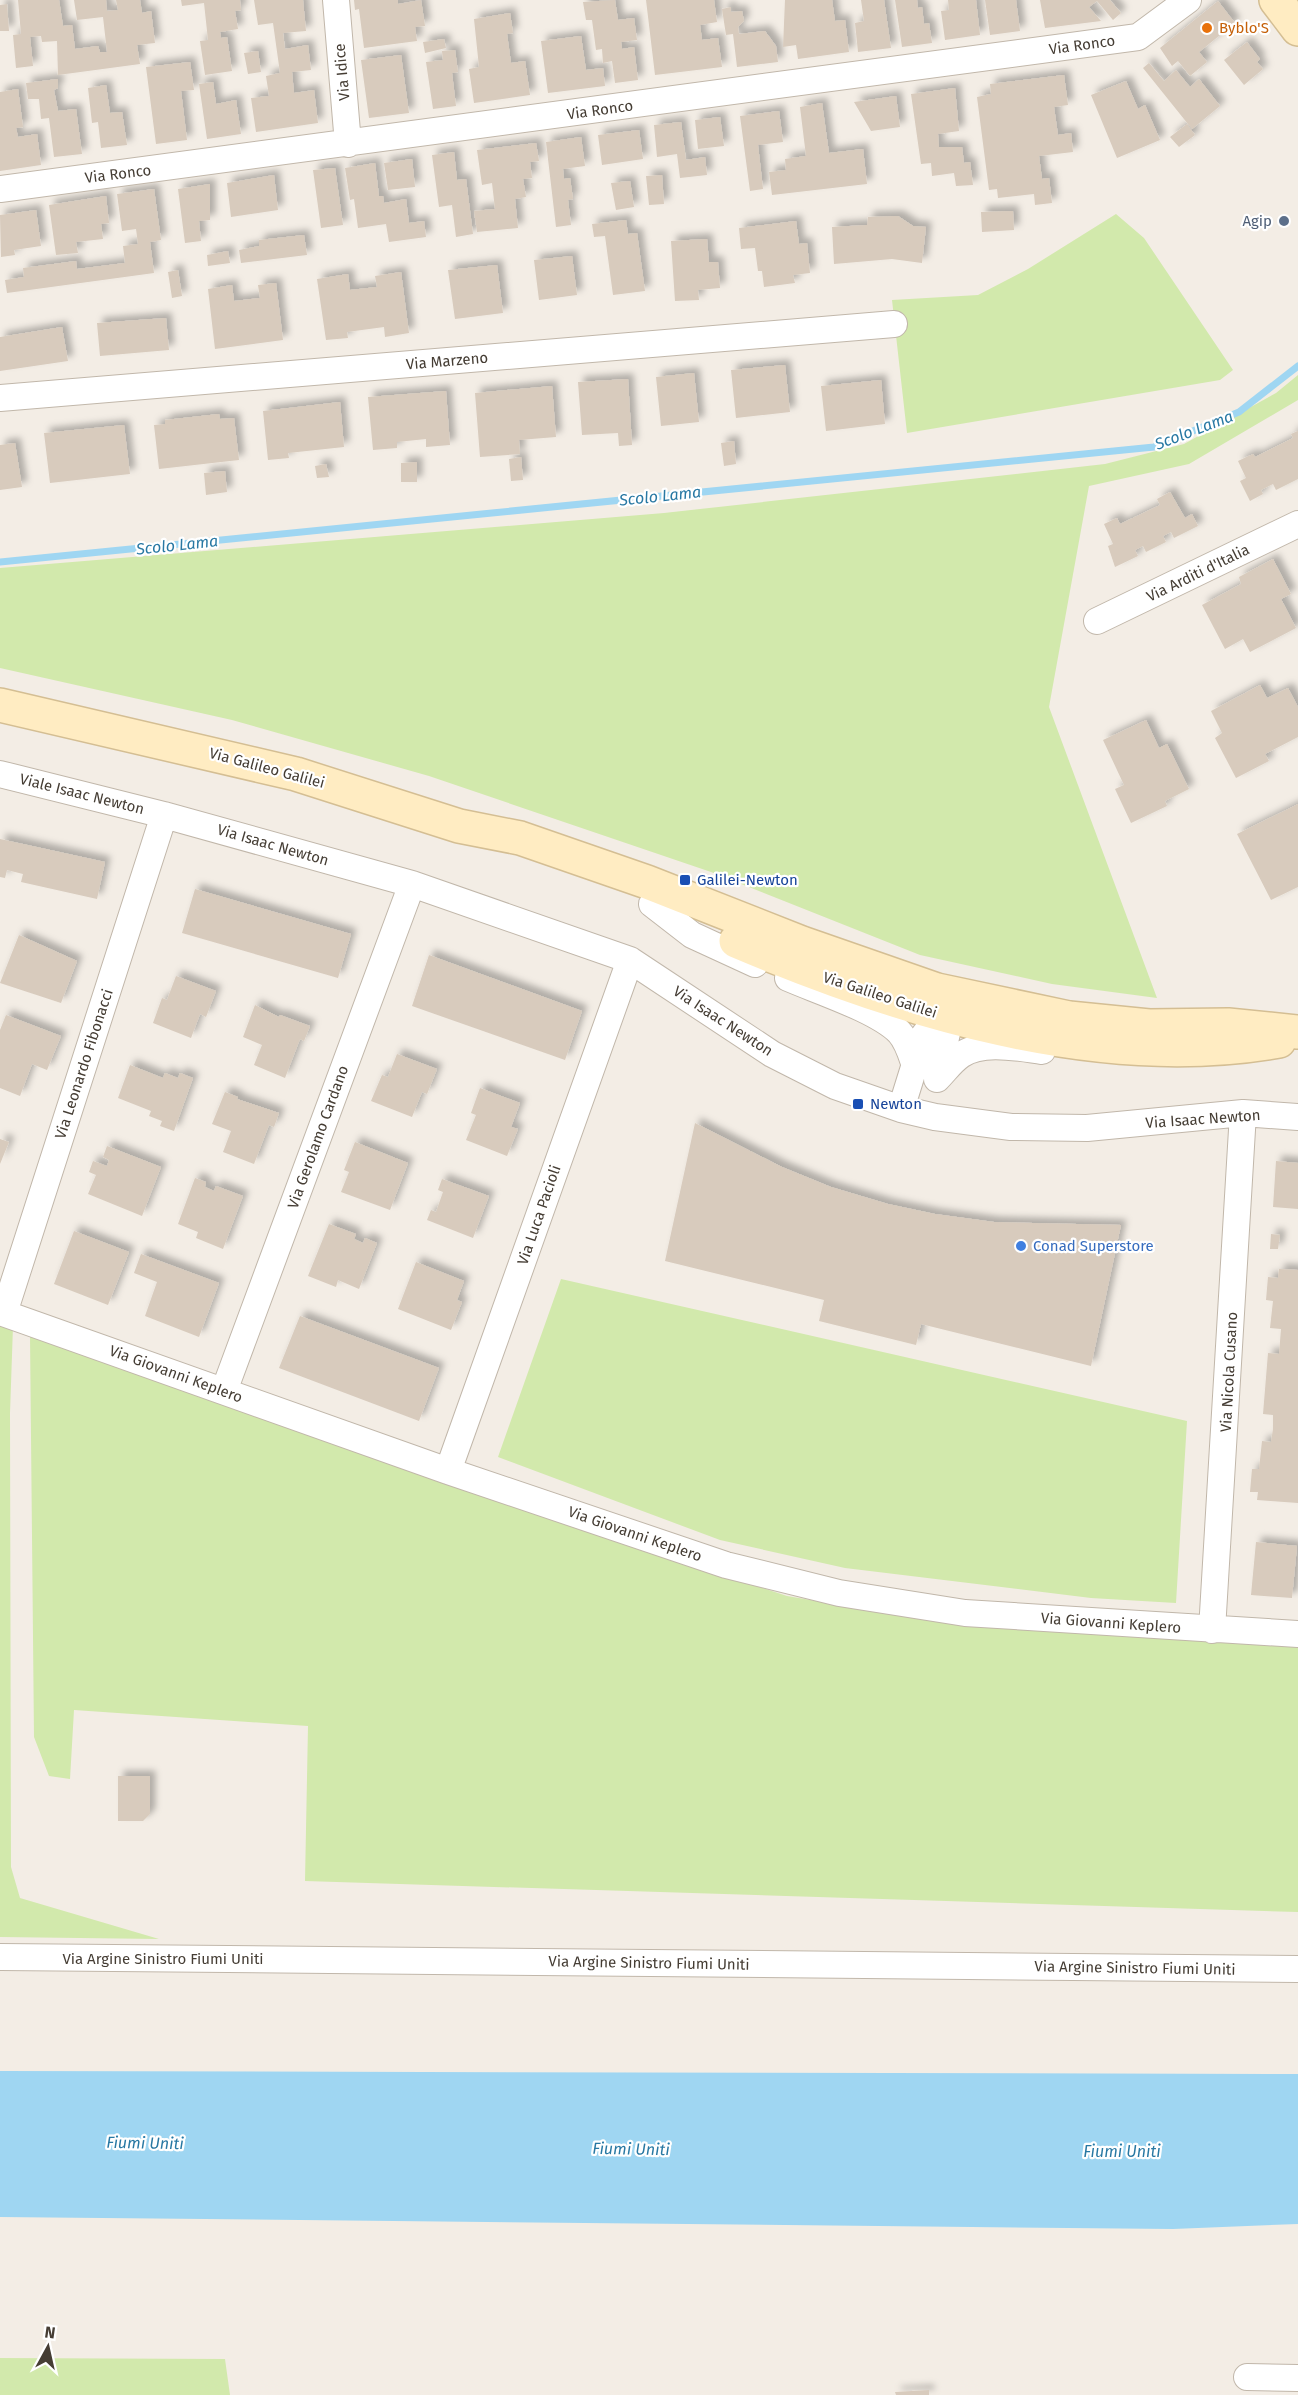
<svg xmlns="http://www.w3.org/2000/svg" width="1298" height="2395" viewBox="0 0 1298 2395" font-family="'Fira Sans',sans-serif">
<defs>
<filter id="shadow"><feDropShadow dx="5.5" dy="-5.5" stdDeviation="3" flood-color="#0004"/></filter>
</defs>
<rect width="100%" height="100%" fill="#f3ede5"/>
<path fill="#d2e9ac" d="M1116,214L1144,238L1233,370L1220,380L907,433L892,300L978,295L1028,269Z
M1298,375V400L1189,464L1089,486L1049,707L1157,998L1052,984L920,955L711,872L429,776L232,720L0,668V568L664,513L1105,464L1184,444L1276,393Z
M561,1279L1187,1421L1176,1603L1091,1598L845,1568L720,1540L498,1457Z
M0,1321L13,1326L10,1413L11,1867L20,1898L159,1939L0,1937Z
M30,1335L451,1486L787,1596L952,1624L1298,1647V1912L305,1881L308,1726L74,1710L70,1779L49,1776L34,1737Z
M0,2358L225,2359L230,2395H0Z"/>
<path fill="#9fd6f2" d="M0,2071L1298,2074V2224L1173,2229L0,2217Z"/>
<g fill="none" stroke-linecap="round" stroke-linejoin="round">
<path stroke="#9fd6f2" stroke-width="7" d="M0,562L1154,447L1239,412L1298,366"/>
</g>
<path fill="#d8cbbd" filter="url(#shadow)" d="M18,0H59L63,26L72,25L75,49L98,46L100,52H107L103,17L77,20L74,0H106L107,11L118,10L116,0H140L142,13L151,11L155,43L137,45L140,64L58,75L57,41L42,42L41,36L30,37L33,66L16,68L13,35L21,34Z
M181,0H240L241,10L235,11L238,29L220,32L221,38L227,37L232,71L205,75L200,41L208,40L204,3L182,6Z
M254,0H303L306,31L283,33L285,49L308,45L311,70L292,72L294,93L314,90L318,123L256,132L251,98L269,96L266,76L280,73L273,23L258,25Z
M354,0H398V4L421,0L425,26L415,27L417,41L364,48L359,9L355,10Z
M615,0L618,20L634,18L637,40L621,42L622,49L634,47L638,80L615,83L612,61L603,63L602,49L596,50L592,20H586L583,2Z
M646,0H714L717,22L700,25L702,40L718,38L722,67L655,75Z
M785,0H832L835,21L845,20L849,52L798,59L796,45L783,47Z
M861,0H884L891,48L858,52L855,23L864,21Z
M895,0H917L918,8L922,7L924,24L929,23L932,43L902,47Z
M948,0H976L980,35L945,40L941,11L949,10Z
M985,0H1016L1020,31L990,35Z
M1040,0H1110L1121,13L1113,20L1097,1L1089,7L1101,21L1045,28Z
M1218,1L1235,23L1199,52L1207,62L1190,76L1178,61L1172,66L1160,48Z
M7,4L9,31H0V5Z
M731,7V12L742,11L744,21L738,27L739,34L765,31L776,46L778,62L737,67L733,34L726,35L722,9Z
M510,13L513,33L507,34L511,63L525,61L530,95L474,103L469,69L479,67L474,19Z
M581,36L586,70L603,68L605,86L548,93L541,41Z
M444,39L446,48L425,53L423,42Z
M1247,42L1260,59L1257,62L1263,69L1244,85L1224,60Z
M455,50L458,72L452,73L456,106L433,109L426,62L443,60L442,51Z
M258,51L261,72L248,74L244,53Z
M401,55L409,113L369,118L361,60Z
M190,62L194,90L181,91L187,140L156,144L146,67Z
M1149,63L1164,81L1176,70L1190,87L1199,79L1220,106L1192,129L1143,68Z
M1064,75L1068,105L1054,107L1058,135L1071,133L1073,152L1039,156L1042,179L1049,178L1052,203L1035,205L1034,194L998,198L997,189L989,190L977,97L991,94L990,84Z
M58,79V88L54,90L58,111L76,109L82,154L54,157L49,118L41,119L39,99H28L26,83Z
M1126,81L1138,109L1145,105L1160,140L1117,158L1091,95Z
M213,82L216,104L236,100L241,134L207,139L199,84Z
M106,85L110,113L122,112L127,145L101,148L98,122L92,123L88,88Z
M955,88L959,131L938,134L939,147H962L964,163L970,162L973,185L956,186L954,173L932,176L931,163L921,164L911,94Z
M18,89L23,127L16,128L18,137L37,134L41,165L0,171V92Z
M896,96L900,127L871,131L854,102Z
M822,103L829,153L863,149L867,184L772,195L769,172L786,170L785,159L806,156L800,107Z
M779,111L783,142L758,145L763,189L750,191L740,116Z
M720,117L724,146L698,149L695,120Z
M681,122L686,160L705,157L707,175L680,178L677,154L657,157L654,125Z
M1187,124L1195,135L1179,147L1170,137Z
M639,130L643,159L602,165L598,135Z
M581,137L585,166L563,169L564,179L570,178L573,199L568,200L571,225L556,227L546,142Z
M536,143L539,161L530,162L532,178L523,179L526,197L515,199L518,228L477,232L474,211L495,209L492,183L482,185L477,150Z
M454,152L457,180L466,179L473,234L456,237L452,205L439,207L432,155Z
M412,159L415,187L388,190L384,163Z
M375,163L379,196H383L384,203L406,199L409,223L424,221L426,237L389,242L386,224L358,228L354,199L350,200L345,168Z
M335,168L343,225L321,228L313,170Z
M274,175L278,210L231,217L227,183Z
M662,175L664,204L649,205L646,176Z
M630,181L634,207L616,210L611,183Z
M210,184V220L199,221L201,241L185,243L178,189Z
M154,189L161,240L150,242L154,273L7,293L5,280L24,277L23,268L76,261L77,269L125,263L123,246L138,244L136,229L122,231L117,194Z
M106,196L109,223L101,224L103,239L76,242L78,253L56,255L49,205Z
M36,210L41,246L14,250L15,255L1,257L0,215Z
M1013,211L1014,230L982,232L981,212Z
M898,216L913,226L926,227L922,263L892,259L834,264L832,227L867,225L868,217Z
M626,220L628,234L637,233L645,291L613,295L605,236L594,237L592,224Z
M796,221L799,244L807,243L810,273L793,275L795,283L764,287L762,271H758L755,248L741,249L739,228Z
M304,235L307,255L241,263L239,250L259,246V240Z
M707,239L709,262H718L720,288L698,290L699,300L675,301L671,241Z
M228,251L230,263L208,266L207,255Z
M572,256L577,295L539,300L534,260Z
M497,265L503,313L455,319L448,270Z
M178,270L182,296L172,298L168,272Z
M401,272L409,333L385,337L384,327L347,332L348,338L326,340L317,279L348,274L350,290L377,287L375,276Z
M276,283L283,340L215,349L208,289L232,285L234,301L260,298L258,285Z
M166,318L169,350L100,356L97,323Z
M62,327L68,361L0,371V337Z
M785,365L790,412L736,418L731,370Z
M694,373L699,422L661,426L656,377Z
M628,379L632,445L619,446L618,433L582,435L578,382Z
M881,380L885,424L826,431L821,386Z
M552,386L556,437L519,440L520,454L480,457L475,393Z
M446,391L450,445L426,447V439L397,442V448L373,450L368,397Z
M340,402L344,447L288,453L289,458L268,460L263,411Z
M219,414L220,419L234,418L239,460L159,469L154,425L165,424V420Z
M124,425L130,474L50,483L44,433Z
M1298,431V479L1276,490L1273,484L1261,490L1263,494L1250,501L1240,481L1246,478L1238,461L1253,454L1255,457L1293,438L1291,434Z
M734,441L736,464L724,466L721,443Z
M15,443L22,487L0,490V445Z
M521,457L523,480L511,481L509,459Z
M417,462V482H401V463Z
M326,464L329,477L317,478L315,466Z
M225,471L227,492L206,495L204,473Z
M1170,492L1185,518L1192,514L1198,526L1174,538L1171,532L1163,536L1166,542L1146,552L1143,546L1135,550L1138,556L1115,567L1108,546L1113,544L1104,524L1117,518L1120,524L1160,505L1157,499Z
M1273,559L1291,594L1281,599L1296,628L1250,652L1243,639L1225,649L1202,605L1241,584L1239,577Z
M1260,685L1267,698L1288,688L1298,707V737L1265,754L1269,761L1236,778L1215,738L1222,733L1211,711Z
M1146,720L1159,748L1167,744L1189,789L1165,801L1167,806L1131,823L1115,789L1124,785L1103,740Z
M1298,804V887L1271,900L1237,834Z
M0,839L105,862L97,899L21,882L23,874L7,870L5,878L0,877Z
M195,889L351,934L338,978L182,933Z
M19,935L77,961L61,1003L0,983Z
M429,955L582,1011L565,1060L412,1006Z
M176,976L216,991L206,1017L200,1014L191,1038L153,1023L162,998L167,1000Z
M255,1005L279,1017L280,1015L310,1026L304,1041L300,1039L285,1078L254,1065L262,1045L243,1037Z
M6,1015L61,1036L47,1070L32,1064L20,1096L0,1088V1030Z
M397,1054L437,1069L427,1094L422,1092L412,1117L371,1101L382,1075L388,1077Z
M130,1065L163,1078L165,1073L178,1078L180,1073L193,1078L174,1131L160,1126L162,1121L149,1116L151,1111L118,1098Z
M480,1088L520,1103L511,1127L518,1129L507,1156L466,1140L476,1115L471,1113Z
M225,1092L238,1097L237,1099L279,1113L274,1127L269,1125L254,1164L223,1152L231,1131L212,1124Z
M695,1123L782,1167L831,1187L888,1204L935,1214L994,1222L1121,1225L1091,1366L921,1324L916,1345L819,1321L824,1300L665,1261Z
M0,1139L9,1142L0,1164Z
M355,1142L408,1163L390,1210L341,1192L349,1172L344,1170Z
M107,1146L161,1167L142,1216L88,1194L96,1175L89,1172L93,1161L107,1166L109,1160L103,1157Z
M1276,1161L1298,1163V1209L1273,1207Z
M195,1178L206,1182L205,1187L214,1191L216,1186L243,1196L223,1249L196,1238L198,1232L178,1224Z
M442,1179L489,1196L473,1238L427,1220L431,1210L436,1212L443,1192L438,1190Z
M329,1224L356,1234L354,1239L363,1243L365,1238L377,1243L359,1289L338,1280L336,1287L308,1276Z
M74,1231L129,1252L108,1305L54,1284Z
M1271,1234L1280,1235L1278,1249H1270Z
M141,1254L219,1283L199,1337L145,1316L157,1282L134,1273Z
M416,1262L464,1281L457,1300L462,1302L451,1330L398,1309Z
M1279,1269L1298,1270V1503L1257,1500L1258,1492H1250L1252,1469H1259L1262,1441L1271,1442L1273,1429V1415L1263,1414L1268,1353L1279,1354L1281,1329L1270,1328L1273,1301L1266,1300L1268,1277L1278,1278Z
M300,1316L439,1368L419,1421L279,1368Z
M1256,1542L1297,1546L1292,1598L1251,1595Z
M118,1776H150V1814L143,1821H118Z
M929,2390V2395H896L895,2392Z"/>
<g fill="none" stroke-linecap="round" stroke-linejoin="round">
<g stroke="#c1b7aa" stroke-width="28">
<path id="street" d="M336,0L348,144
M0,189L1138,37L1188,0
M0,398L894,324
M1097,621L1298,524
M0,774L164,815L412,884L630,960L772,1054L835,1086L901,1109L935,1117L1011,1127L1087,1128L1243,1113L1298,1117
M652,904L692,935L755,964
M788,978C818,991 877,1010 899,1032C908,1042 911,1054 915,1066
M933,1005L949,1024L937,1078
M937,1079C945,1071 952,1061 961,1055C982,1040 1019,1048 1042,1051
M901,1109L924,1035L940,1015L955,1009
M0,1312L448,1471L726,1565L839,1593L965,1613L1298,1634
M4,1313L164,815
M224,1391L412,884
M448,1471L630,960
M1212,1630L1243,1113
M0,1957L1298,1969
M1247,2377L1298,2378"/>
</g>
<g stroke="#d4be93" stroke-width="36">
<path id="secondary" d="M1276,0L1298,29
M0,705L296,774L459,826L520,838L647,882L802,943L937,990L1069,1018L1149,1026L1228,1025L1298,1032
M736,941C901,1011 1099,1073 1279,1041"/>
</g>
<use href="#street" stroke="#fff" stroke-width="26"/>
<use href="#secondary" stroke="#ffecc2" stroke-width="33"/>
</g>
<circle fill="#e8710a" stroke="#fff" stroke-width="2" cx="1207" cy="28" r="6"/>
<circle fill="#5c6f8a" stroke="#fff" stroke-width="2" cx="1284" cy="221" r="6"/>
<g fill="#1a4fb4" stroke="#fff" stroke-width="2">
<rect x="679" y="874" width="12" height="12" rx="3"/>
<rect x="852" y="1098" width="12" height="12" rx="3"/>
</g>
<circle fill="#3f7fe0" stroke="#fff" stroke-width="2" cx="1021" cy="1246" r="6"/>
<g text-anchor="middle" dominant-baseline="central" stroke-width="4.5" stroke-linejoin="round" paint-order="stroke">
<g font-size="15" fill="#c56008" stroke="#fff" text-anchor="start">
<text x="1219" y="28">Byblo'S</text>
</g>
<g font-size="15" fill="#453d34" stroke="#fff">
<text transform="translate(1082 45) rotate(-8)">Via Ronco</text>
<text transform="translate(342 72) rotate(-95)">Via Idice</text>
<text transform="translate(600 110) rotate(-8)">Via Ronco</text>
<text transform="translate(118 174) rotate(-7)">Via Ronco</text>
<text transform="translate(447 361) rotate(-5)">Via Marzeno</text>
<text transform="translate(1198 573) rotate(-26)">Via Arditi d'Italia</text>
<text transform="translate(267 768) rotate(15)">Via Galileo Galilei</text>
<text transform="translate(82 794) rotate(14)">Viale Isaac Newton</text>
<text transform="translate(273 845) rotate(16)">Via Isaac Newton</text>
<text transform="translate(880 995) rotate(18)">Via Galileo Galilei</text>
<text transform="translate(723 1021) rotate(33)">Via Isaac Newton</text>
<text transform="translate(84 1064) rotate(-72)">Via Leonardo Fibonacci</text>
<text transform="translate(1203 1119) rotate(-4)">Via Isaac Newton</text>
<text transform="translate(318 1137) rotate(-70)">Via Gerolamo Cardano</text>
<text transform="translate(539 1215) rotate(-71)">Via Luca Pacioli</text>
<text transform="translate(1229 1372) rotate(-87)">Via Nicola Cusano</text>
<text transform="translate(176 1374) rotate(20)">Via Giovanni Keplero</text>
<text transform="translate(635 1534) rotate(19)">Via Giovanni Keplero</text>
<text transform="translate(1111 1623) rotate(4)">Via Giovanni Keplero</text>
<text x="163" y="1959">Via Argine Sinistro Fiumi Uniti</text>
<text transform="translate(649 1963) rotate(1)">Via Argine Sinistro Fiumi Uniti</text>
<text transform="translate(1135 1968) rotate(1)">Via Argine Sinistro Fiumi Uniti</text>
</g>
<g font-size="15" fill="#4e5e75" stroke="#fff" text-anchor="end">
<text x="1272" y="221">Agip</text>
</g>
<g font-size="15" fill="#164399" stroke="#fff" text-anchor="start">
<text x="697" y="880">Galilei-Newton</text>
<text x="870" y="1104">Newton</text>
</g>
<g font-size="15" fill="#366cbe" stroke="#fff" text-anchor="start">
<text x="1033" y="1246">Conad Superstore</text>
</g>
<g font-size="16" font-style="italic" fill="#2878a3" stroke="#fff">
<text transform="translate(1194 430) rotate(-21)">Scolo Lama</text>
<text transform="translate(660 496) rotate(-6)">Scolo Lama</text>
<text transform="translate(177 545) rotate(-6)">Scolo Lama</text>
<text transform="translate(145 2143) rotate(1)">Fiumi Uniti</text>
<text transform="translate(631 2149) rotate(1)">Fiumi Uniti</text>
<text x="1122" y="2151">Fiumi Uniti</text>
</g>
</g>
<g transform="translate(48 2347) rotate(8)" stroke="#ffffff" stroke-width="4.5" paint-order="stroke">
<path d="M0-4.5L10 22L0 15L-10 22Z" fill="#453d34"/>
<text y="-9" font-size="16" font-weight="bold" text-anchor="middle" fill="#453d34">N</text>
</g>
</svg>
